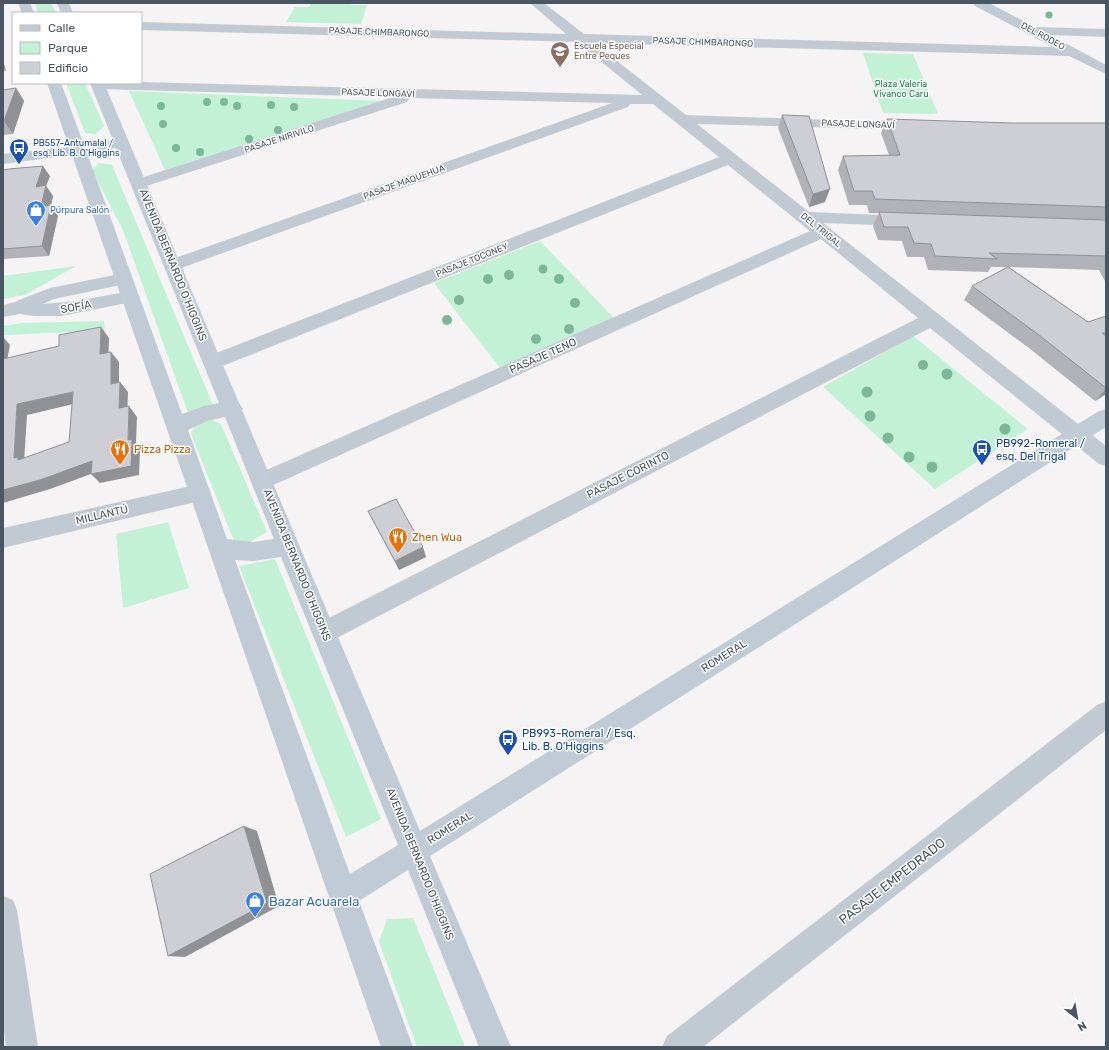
<svg xmlns="http://www.w3.org/2000/svg" width="1109" height="1050" viewBox="0 0 1109 1050" font-family="Rubik,sans-serif">
<rect width="100%" height="100%" fill="#f5f3f3"/>
<path fill="#c3f1d5" d="M35,3H51L56,13H38Z
M312,3H351V5H367L361,24L286,22L295,7H309Z
M863,53L913,54L938,114L883,113Z
M66,83H85L104,126L96,134L85,133Z
M129,91L385,101L165,170Z
M99,163L112,165L213,405L188,413L123,230L92,170Z
M540,241L614,318L503,372L434,283Z
M76,266L25,295L3,299V276Z
M104,321L105,334L73,332L3,335V326L22,323Z
M913,336L1028,429L935,489L823,387Z
M210,419L221,424L267,532L251,541L236,546L191,434L195,425Z
M168,522L189,588L123,608L116,534Z
M275,559L381,819L346,837L239,566Z
M413,918L465,1047H417L379,942L387,919Z"/>
<g fill="none" stroke-linecap="round" stroke-linejoin="round">
<path fill="#c1cad2" fill-rule="evenodd" d="M530,3H544L584,34L1053,47L975,6L973,3H989L1035,27L1106,29V37L1050,35L1106,65V74L1069,56L594,43L686,115L919,123L921,126L919,129L914,130L697,124L809,212L905,216L911,217L913,221L911,225L905,226L823,223L1106,446V466L1099,464L930,328L333,640L325,643L317,640L313,632L317,624L918,318L821,239L269,487L262,490L255,487L251,481L255,475L810,231L728,165L220,367L213,369L206,367L203,362L206,357L719,157L653,104H630L628,107L173,271L167,269L164,265L167,261L612,103L408,98L409,99L407,102L140,188L134,186L132,183L134,180L393,97L98,89L93,88L91,85L92,83L141,82L642,95L577,42L141,30V22L566,34Z
M124,273L130,275L133,279L130,283L54,299L43,304L76,301L131,291L137,293L140,297L137,301L61,316H34L20,314L3,317V305L15,302L24,298L50,288Z
M200,484L208,487L211,493L208,499L3,548V528Z
M1106,701V730L703,1047H662L667,1036L1097,705Z
M3,896L13,900L17,910L38,1047H6L3,1022Z"/>
<path fill="#c1cbd6" fill-rule="evenodd" d="M18,3H30L34,13H22Z
M57,3H69L73,13H61Z
M47,83H61L84,145L113,140L90,83H104L239,403L243,409L242,410L420,831L1099,411L1106,409V427L430,856L511,1047H479L408,870L359,901L413,1047H381L72,155L3,164V154L69,147ZM116,148L219,403L204,406L182,414L87,153ZM225,417L274,539L254,542L227,539L188,430L207,421ZM281,557L398,845L350,874L235,560L254,561Z"/>
</g>
<g fill="#7bb799">
<circle cx="1049" cy="15" r="3.5"/>
<circle cx="207" cy="102" r="4"/>
<circle cx="224" cy="102" r="4"/>
<circle cx="271" cy="105" r="4"/>
<circle cx="161" cy="106" r="4"/>
<circle cx="237" cy="106" r="4"/>
<circle cx="294" cy="107" r="4"/>
<circle cx="163" cy="124" r="4"/>
<circle cx="278" cy="130" r="4"/>
<circle cx="249" cy="139" r="4"/>
<circle cx="176" cy="148" r="4"/>
<circle cx="200" cy="152" r="4"/>
<circle cx="543" cy="269" r="4.5"/>
<circle cx="509" cy="275" r="5"/>
<circle cx="488" cy="279" r="5"/>
<circle cx="559" cy="279" r="5"/>
<circle cx="459" cy="300" r="5"/>
<circle cx="575" cy="303" r="5"/>
<circle cx="447" cy="320" r="5"/>
<circle cx="569" cy="329" r="5"/>
<circle cx="536" cy="339" r="5"/>
<circle cx="923" cy="365" r="5"/>
<circle cx="947" cy="374" r="5.5"/>
<circle cx="867" cy="392" r="5.5"/>
<circle cx="870" cy="416" r="5.5"/>
<circle cx="1005" cy="429" r="5.5"/>
<circle cx="888" cy="438" r="5.5"/>
<circle cx="909" cy="457" r="5.5"/>
<circle cx="932" cy="467" r="5.5"/>
</g>
<path fill="#b0b2b7" d="M3,61L6,71H3Z
M16,88L24,101L13,134L3,135V90Z
M782,115L825,202L809,207L778,128Z
M887,119L1011,123L1106,125V283L1099,270L1009,267L1088,322L1106,316V394L1095,401L1029,348L964,300L972,286L1007,267H991L988,272L928,270L924,257H907L902,241L878,240L873,226L879,213H869L867,205H849L838,170L843,156L889,155L881,133Z
M3,170L50,176L46,186L53,196L51,206L58,216L49,256L3,259Z
M368,511L426,557L399,570L373,521Z"/>
<path fill="#909195" d="M3,61L6,71L3,66Z
M16,88L24,101L13,134L4,121Z
M43,166L50,176L46,186L53,196L48,217L41,207L36,187Z
M830,189L825,202L809,207L813,194Z
M51,205L58,216L49,256L42,246Z
M101,327L109,338L108,365L100,354Z
M3,337L10,345L5,371L3,369Z
M111,352L119,362V394L111,384Z
M120,382L128,392L127,418L119,408Z
M1106,389V394L1095,401Z
M73,392L82,402L27,415L24,462L14,458L17,404Z
M129,406L137,417L136,443L140,449L139,475L100,483L91,474L50,489L3,503V490L128,440Z
M423,547L426,557L399,570L395,561Z
M244,826L257,831L279,906L185,957L168,956Z"/>
<path fill="#cdcfd5" stroke="#909195" fill-rule="evenodd" d="M16,88L4,121H3V90Z
M782,115L809,116L830,189L813,194Z
M887,119L1011,123H1105L1106,125V207L875,199L872,191H854L843,156L900,155Z
M43,166L36,187L46,185L41,207L51,205L42,246L3,249V170L9,169Z
M879,212L1106,220V256L989,253L997,259L935,256L931,244L914,243L908,227H884Z
M1008,267L1088,322L1106,316V333H1102L1106,336V388L1039,335L972,286Z
M101,327L100,354L111,352V384L120,382L119,408L129,406L128,440L132,439L131,466L91,474L92,461L40,480L3,490V359L59,346V335ZM73,392L69,442L18,460V457L14,458L17,404Z
M396,499L423,547L395,561L368,511Z
M244,826L267,903L168,956L150,874Z"/>
<defs>
<g id="school-pin" transform="scale(1)"><path d="M0 17L-7.5 6A9.5 9.5 0 1 1 7.5 6Z" fill="#8d6e63" stroke="#fff"/><path d="M0-5L7-2L0 1L-7-2ZM-4 1L0 2.5L4 1V4Q0 6-4 4Z" fill="#fff"/></g>
<g id="bus-pin" transform="scale(1)"><path d="M0 17L-7.5 6A9.5 9.5 0 1 1 7.5 6Z" fill="#1a4fb4" stroke="#fff"/><path d="M-5-6H5V4H4V6H2V4H-2V6H-4V4H-5ZM-3.5-4V0h7V-4ZM-3.5 1.2v1.5H-2V1.2ZM2 1.2v1.5H3.5V1.2Z" fill="#fff"/></g>
<g id="shop-pin" transform="scale(1)"><path d="M0 17L-7.5 6A9.5 9.5 0 1 1 7.5 6Z" fill="#3f7fe0" stroke="#fff"/><path d="M-5-2.5h2.3a2.7 3.5 0 0 1 5.4 0H5L5.5 6h-11ZM-1.5-2.5h3a1.5 2.3 0 0 0-3 0Z" fill="#fff"/></g>
<g id="restaurant-pin" transform="scale(1)"><path d="M0 17L-7.5 6A9.5 9.5 0 1 1 7.5 6Z" fill="#e8710a" stroke="#fff"/><path d="M-5-6h1v4h1v-4h1v4h1v-4h1v5L-1.5 .5V6h-2V.5L-5-1ZM5-6V6H3V1.5H1.5Q1.5-4 5-6Z" fill="#fff"/></g>
</defs>
<g fill-rule="evenodd">
<use href="#school-pin" x="560" y="51"/>
<use href="#bus-pin" x="19" y="148"/>
<use href="#shop-pin" x="36" y="210"/>
<use href="#restaurant-pin" x="120" y="449"/>
<use href="#bus-pin" x="982" y="449"/>
<use href="#restaurant-pin" x="398" y="537"/>
<use href="#bus-pin" x="508" y="739"/>
<use href="#shop-pin" x="255" y="901"/>
</g>
<g text-anchor="middle" dominant-baseline="central" stroke-width="3" stroke-linejoin="round" paint-order="stroke">
<g font-size="9" fill="#4a5661" stroke="#fff">
<text transform="translate(379 32) rotate(2)">PASAJE CHIMBARONGO</text>
<text transform="translate(1043 36) rotate(28)">DEL RODEO</text>
<text transform="translate(703 42) rotate(2)">PASAJE CHIMBARONGO</text>
<text transform="translate(378 93) rotate(2)">PASAJE LONGAVÍ</text>
<text transform="translate(858 124) rotate(2)">PASAJE LONGAVÍ</text>
<text transform="translate(279 139) rotate(-18)">PASAJE NIRIVILO</text>
<text transform="translate(404 182) rotate(-20)">PASAJE MAQUEHUA</text>
<text transform="translate(821 230) rotate(39)">DEL TRIGAL</text>
<text transform="translate(472 260) rotate(-22)">PASAJE TOCONEY</text>
</g>
<g font-size="9" fill="#785e54" stroke="#fff" text-anchor="start">
<text x="574" y="46">Escuela Especial<tspan x="574" dy="10">Entre Peques</tspan></text>
</g>
<g font-size="9" fill="#17864f" stroke="#fff">
<text x="901" y="84">Plaza Valeria<tspan x="901" dy="10">Vivanco Caru</tspan></text>
</g>
<g font-size="9" fill="#164399" stroke="#fff" text-anchor="start">
<text x="33" y="143">PB557-Antumalal /<tspan x="33" dy="10">esq. Lib. B. O'Higgins</tspan></text>
</g>
<g font-size="9" fill="#366cbe" stroke="#fff" text-anchor="start">
<text x="50" y="210">Púrpura Salón</text>
</g>
<g font-size="11" fill="#4a5661" stroke="#fff">
<text transform="translate(173 265) rotate(68)">AVENIDA BERNARDO O'HIGGINS</text>
<text transform="translate(76 307) rotate(-10)">SOFÍA</text>
<text transform="translate(543 356) rotate(-24)">PASAJE TENO</text>
<text transform="translate(628 475) rotate(-27)">PASAJE CORINTO</text>
<text transform="translate(102 515) rotate(-13)">MILLANTÚ</text>
<text transform="translate(297 565) rotate(68)">AVENIDA BERNARDO O'HIGGINS</text>
<text transform="translate(724 656) rotate(-32)">ROMERAL</text>
<text transform="translate(450 828) rotate(-32)">ROMERAL</text>
<text transform="translate(420 864) rotate(68)">AVENIDA BERNARDO O'HIGGINS</text>
</g>
<g font-size="11" fill="#164399" stroke="#fff" text-anchor="start">
<text x="996" y="443">PB992-Romeral /<tspan x="996" dy="13">esq. Del Trigal</tspan></text>
<text x="522" y="733">PB993-Romeral / Esq.<tspan x="522" dy="13">Lib. B. O'Higgins</tspan></text>
</g>
<g font-size="11" fill="#c56008" stroke="#fff" text-anchor="start">
<text x="134" y="449">Pizza Pizza</text>
<text x="412" y="537">Zhen Wua</text>
</g>
<g font-size="13" fill="#4a5661" stroke="#fff">
<text transform="translate(892 881) rotate(-38)">PASAJE EMPEDRADO</text>
</g>
<g font-size="13" fill="#366cbe" stroke="#fff" text-anchor="start">
<text x="269" y="901">Bazar Acuarela</text>
</g>
</g>
<rect width="1109" height="1050" fill="none" stroke="#4a5661" stroke-width="8"/>
<rect x="12" y="12" width="130" height="72" fill="#ffffff" stroke="#b7bbc0"/>
<rect x="20" y="25" width="20" height="6" fill="#c1cbd6" stroke="#b7bbc0"/>
<text x="48" y="32" font-size="12" fill="#4a5661">Calle</text>
<rect x="20" y="42" width="20" height="12" fill="#c3f1d5" stroke="#b7bbc0"/>
<text x="48" y="52" font-size="12" fill="#4a5661">Parque</text>
<rect x="20" y="62" width="20" height="12" fill="#cdcfd5" stroke="#b7bbc0"/>
<text x="48" y="72" font-size="12" fill="#4a5661">Edificio</text>
<g transform="translate(1077 1018) rotate(149)" stroke="#ffffff" stroke-width="3" paint-order="stroke">
<path d="M0-3L7 15L0 10L-7 15Z" fill="#4a5661"/>
<text y="-6" font-size="11" font-weight="bold" text-anchor="middle" fill="#4a5661">N</text>
</g>
</svg>
